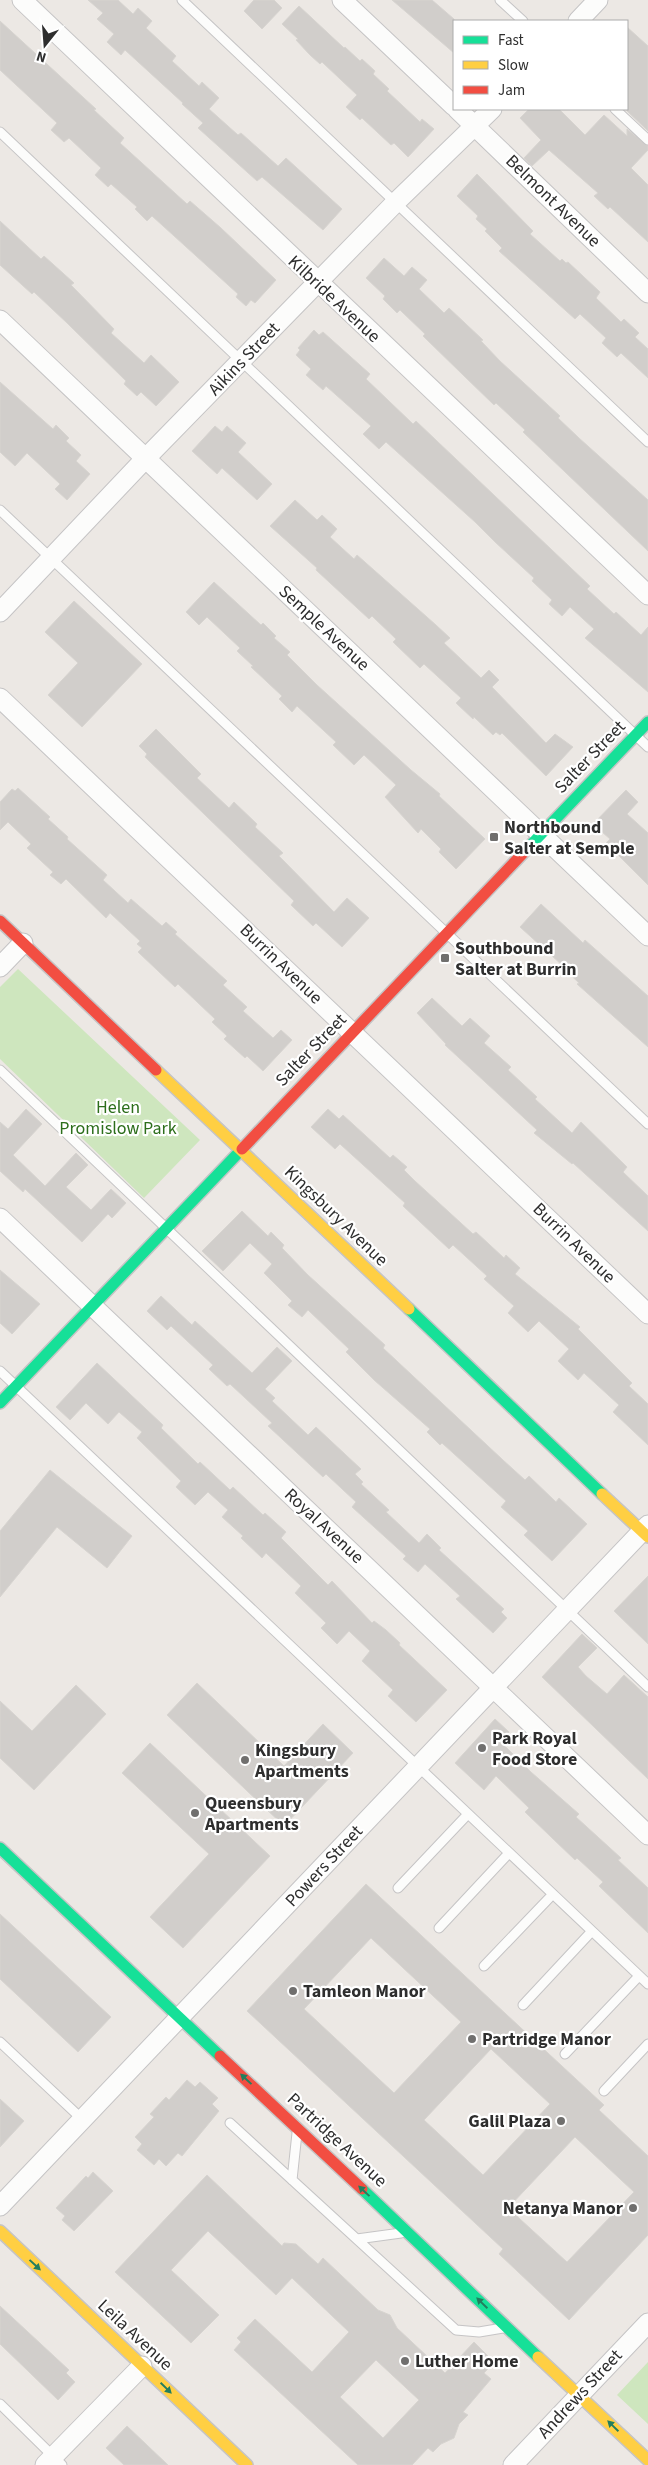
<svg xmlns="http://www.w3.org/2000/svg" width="648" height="2465" viewBox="0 0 648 2465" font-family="'Source Sans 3',sans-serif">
<rect width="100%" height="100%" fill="#ece8e4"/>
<path fill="#cee6be" d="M18,969L200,1140L144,1198L0,1059V987Z
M648,2362V2424L617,2395Z"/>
<path fill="#d1cecb" stroke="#d7d4d0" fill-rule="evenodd" d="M88,0H118L133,14L138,8L152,21L146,28L176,56L172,61L199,86L202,82L219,98L209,109L238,135L241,133L278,166L286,158L342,209L323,230L262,177L257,181L198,128L203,123L182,104L183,103L125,50L121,55L107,42L114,34L97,19L103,13Z
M254,0H274L282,8L262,29L244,11Z
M392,0H432L454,19V53Z
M299,6L344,48L345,47L360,61L362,59L375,71L373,74L389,89L387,91L420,122L422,119L434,129L408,157L394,143L391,145L362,118L360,120L346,107L357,95L322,62L320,64L310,55L296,40L298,39L282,24Z
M0,21L96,109L94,110L124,138L120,143L187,204L190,201L221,228L276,280L255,303L251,300L246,306L236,297L238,294L152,216L147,221L135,209L137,207L111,184L108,187L95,175L101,168L69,138L64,142L51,130L57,123L0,70Z
M627,27L648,46V131L627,111Z
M529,109H559L585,135L604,115L627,136V129L648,146V150L631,168L648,185V242L610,207L608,209L594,196L598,193L549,150L532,166L524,158L541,140L520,118Z
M477,174L533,231L530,234L560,261L562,259L566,263L568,262L600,292L596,298L621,322L624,319L639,333L635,337L648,349V378L621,353L617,357L602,343L606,338L580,314L575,319L499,251L502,248L485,231L487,229L476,219L478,216L457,196Z
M0,221L41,259L44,256L74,283L71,285L114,329L111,333L144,363L151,355L179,382L156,406L141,392L137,396L124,384L126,381L67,323L34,292L32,294L0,265Z
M384,258L404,276L412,267L427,280L419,289L444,313L449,308L483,340L481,341L500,361L560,416L558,418L579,438L648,500V551L523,432L525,430L496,403L494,405L462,374L423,336L425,334L400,310L397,313L383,299L385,296L366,278Z
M314,330L319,335L323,332L370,374L366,379L413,424L416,421L437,441L590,586L587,589L614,614L616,612L641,635L648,627V692L585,638L594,629L570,607L562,616L549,604L552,600L532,581L534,578L495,542L475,522L386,442L379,449L363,434L371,426L326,386L323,390L306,375L311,369L296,355L300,350L298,348Z
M0,382L53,429L56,425L69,438L66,441L81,455L76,461L90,474L67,500L55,489L60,484L27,453L15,466L0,452Z
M215,426L222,432L227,426L246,443L238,452L272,484L257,500L222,468L217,474L192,451Z
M295,500L317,520L322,515L337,529L330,537L354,559L357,555L436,625L450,638L444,643L481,678L489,670L499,680L492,687L546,743L555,734L573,747L546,776L502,733L500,735L496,732L493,735L474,717L473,719L456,703L461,698L424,664L420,668L393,642L396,639L372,616L369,619L316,570L317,568L270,526Z
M214,582L261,625L263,623L276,636L274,638L290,652L287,655L317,685L411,770L440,794L439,796L485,839L456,869L439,852L441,849L421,829L418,833L385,797L396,785L364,755L354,765L333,745L336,742L297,706L292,712L279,699L282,696L251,667L253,666L237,651L240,648L207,617L199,625L186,612Z
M74,601L142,664L82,727L48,695L78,663L45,632Z
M156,729L201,774L197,778L229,808L234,802L257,824L255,827L283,853L279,856L334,912L347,898L369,918L342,947L316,923L313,926L291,905L294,901L145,757L147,754L139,746Z
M18,788L50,817L48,819L68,837L67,839L107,875L103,880L128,903L131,899L162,926L166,922L177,932L175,934L227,981L223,985L247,1007L243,1011L273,1038L281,1030L292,1040L263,1071L247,1056L245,1058L224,1039L227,1036L212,1022L215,1019L178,984L175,987L138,952L142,948L137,944L140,941L110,913L106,918L66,879L61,884L50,875L53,872L27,848L31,844L8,822L0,830V802L12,789L15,791Z
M626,790L638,802L627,814L648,833V885L606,843L610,839L593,824Z
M541,904L583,943L585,940L648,996V1047L577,984L579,983L561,966L562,965L520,927Z
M432,998L462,1026L470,1018L490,1036L484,1043L511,1067L508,1070L537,1097L535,1099L572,1133L581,1122L627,1167L623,1172L648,1196V1231L573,1163L572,1164L534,1133L537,1130L445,1045L446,1044L417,1013Z
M26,1109L42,1124L13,1155L45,1186L76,1153L88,1165L66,1187L91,1210L111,1189L126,1203L112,1218L108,1214L82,1242L25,1189L23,1192L0,1171V1122L8,1129Z
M328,1109L339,1119L343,1115L390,1158L393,1155L407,1167L404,1170L415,1181L473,1234L476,1232L504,1258L506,1255L520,1268L515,1274L580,1327L578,1329L632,1383L629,1386L648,1404V1445L613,1412L619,1405L584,1373L578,1380L558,1361L569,1349L539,1321L528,1332L508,1313L514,1306L484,1279L487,1276L453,1245L449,1249L403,1206L405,1203L340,1144L335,1149L311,1127Z
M242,1211L268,1236L271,1232L284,1245L282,1248L308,1275L385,1345L383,1348L503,1460L525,1480L529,1476L556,1502L559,1498L587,1524L552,1561L524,1535L528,1531L501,1507L506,1501L442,1443L440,1445L427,1432L430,1429L374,1380L346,1352L349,1349L308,1310L302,1317L288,1305L292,1301L264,1273L272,1264L250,1243L223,1271L202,1251Z
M0,1270L40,1304L12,1334L0,1323Z
M161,1296L192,1325L195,1321L252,1373L277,1347L292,1361L265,1389L275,1398L272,1401L308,1435L316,1427L361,1469L355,1474L363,1482L361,1484L389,1510L386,1512L419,1543L427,1534L441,1548L439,1550L504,1609L501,1612L507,1618L493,1633L456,1599L460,1596L425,1564L418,1572L403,1559L406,1556L352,1507L356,1502L326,1474L323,1477L268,1426L272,1423L230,1384L227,1386L209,1369L213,1365L171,1326L167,1330L147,1311Z
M97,1363L163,1425L161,1428L198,1464L200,1462L230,1490L233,1487L263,1515L265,1513L286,1532L281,1538L328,1585L332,1581L372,1623L374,1621L386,1630L400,1643L399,1645L447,1690L416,1722L388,1696L393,1690L362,1661L370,1651L349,1631L337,1644L321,1628L326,1623L295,1593L301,1586L266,1553L262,1558L241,1538L243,1536L222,1517L228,1510L208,1492L195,1505L176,1487L181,1481L137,1438L142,1432L119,1412L108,1424L86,1403L70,1420L56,1407Z
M50,1470L132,1536L107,1568L57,1527L0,1597V1531Z
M648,1576V1644L614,1611Z
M582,1634L597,1648L578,1667L586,1676L607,1694L624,1675L648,1697V1779L542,1677Z
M197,1683L284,1766L323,1724L353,1753L284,1826L167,1715Z
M76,1685L106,1714L34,1790L0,1758V1701L32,1731Z
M495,1719L509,1732L501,1742L531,1772L579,1814L576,1817L621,1858L618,1860L648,1888V1933L599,1886L603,1882L577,1858L575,1860L525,1812L529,1808L496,1776L484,1790L455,1763Z
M150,1743L270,1856L183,1948L150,1917L209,1854L122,1773Z
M366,1884L604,2105L599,2110L648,2156V2235L569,2320L499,2254L503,2249L247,2011ZM371,1938L461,2022L394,2093L304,2009ZM491,2049L550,2104L483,2175L424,2120ZM575,2137L634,2192L567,2262L508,2208Z
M0,1914L111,2017L78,2052L0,1979Z
M187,2080L195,2087L200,2082L218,2098L212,2104L219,2111L182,2156L178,2153L166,2166L159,2159L154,2165L137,2150L142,2144L135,2137L154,2117L150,2114L166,2097L169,2100Z
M0,2099L24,2121L0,2147Z
M93,2172L113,2191L74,2231L62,2220L65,2216L56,2208L86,2176L88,2178Z
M207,2175L282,2246L284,2243L296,2244L318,2264L323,2258L378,2310L390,2315L397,2328L445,2373L474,2342L494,2362L484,2373L491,2379L463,2412L468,2415L459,2424L454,2438L441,2444L433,2452L428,2448L412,2465H358L234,2350L241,2342L237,2338L255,2319L312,2372L349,2332L292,2278L276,2295L208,2231L171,2270L219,2315L191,2343L115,2272ZM376,2360L419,2400L383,2438L340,2397Z
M0,2306L69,2370L66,2373L75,2382L58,2400L0,2344Z
M127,2426L168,2465H124L106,2448Z"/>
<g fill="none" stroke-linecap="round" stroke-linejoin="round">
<g stroke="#c5c4c5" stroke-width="11">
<path id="lane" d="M182,0L648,442
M500,0L523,21
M615,109L648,140
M0,132L648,747
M0,510L648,1124
M0,1070L648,1687
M0,1371L648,1984
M398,1888L468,1814
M439,1928L509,1853
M484,1966L553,1894
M523,2005L592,1931
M0,2042L83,2120
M565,2054L639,1976
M604,2091L648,2044
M230,2123L456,2330L479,2332L503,2328
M292,2180L297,2133
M357,2239L401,2233
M0,2404L62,2465"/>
</g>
<g stroke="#c5c4c5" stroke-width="21">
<path id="street" d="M22,0L648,595
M342,0L454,106
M578,21L598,0
M457,109L648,293
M0,320L648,936
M0,612L145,459L396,202L492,109
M0,698L648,1314
M0,967L23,943
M0,1218L648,1835
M0,2206L648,1525
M45,2465L142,2366
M513,2465L648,2323"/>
</g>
<g stroke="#c5c4c5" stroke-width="14">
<path id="fast" d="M527,849L648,722
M409,1309L602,1494
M0,1403L242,1149
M0,1848L220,2056
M362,2189L538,2357"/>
</g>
<g stroke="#c5c4c5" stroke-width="14">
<path id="slow" d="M156,1070L409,1309
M602,1494L648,1537
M0,2231L247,2465
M538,2357L648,2460"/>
</g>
<g stroke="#c5c4c5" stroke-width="14">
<path id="jam" d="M0,921L156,1070
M242,1149L527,849
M220,2056L362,2189"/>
</g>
<use href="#lane" stroke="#fcfcfb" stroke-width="9"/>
<use href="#street" stroke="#fcfcfb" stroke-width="19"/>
<use href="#fast" stroke="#16e098" stroke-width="11"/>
<use href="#slow" stroke="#ffcf43" stroke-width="11"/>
<use href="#jam" stroke="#f24e42" stroke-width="11"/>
</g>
<defs><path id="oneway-solid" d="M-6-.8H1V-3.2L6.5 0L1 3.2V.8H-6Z" transform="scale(1.25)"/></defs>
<g fill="#237e5e">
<use href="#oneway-solid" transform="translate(246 2079) rotate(-137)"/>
<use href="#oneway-solid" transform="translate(364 2191) rotate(-137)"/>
<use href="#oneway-solid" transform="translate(35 2265) rotate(43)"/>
<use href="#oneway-solid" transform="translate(482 2303) rotate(-136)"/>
<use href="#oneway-solid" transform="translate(166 2388) rotate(44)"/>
<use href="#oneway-solid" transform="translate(613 2426) rotate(-136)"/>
</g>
<g fill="#706f6e" stroke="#fff" stroke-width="2">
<rect x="489" y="832" width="10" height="10" rx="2.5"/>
<rect x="440" y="953" width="10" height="10" rx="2.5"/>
<circle cx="482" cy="1748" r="5"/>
<circle cx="245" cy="1760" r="5"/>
<circle cx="195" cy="1813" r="5"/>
<circle cx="293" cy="1991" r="5"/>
<circle cx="472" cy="2039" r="5"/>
<circle cx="561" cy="2121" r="5"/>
<circle cx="633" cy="2208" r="5"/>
<circle cx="405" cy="2361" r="5"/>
</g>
<g text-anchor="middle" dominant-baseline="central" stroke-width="4.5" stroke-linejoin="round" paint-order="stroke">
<g font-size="18" fill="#2e2e2e" stroke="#fff">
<text transform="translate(553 201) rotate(44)">Belmont Avenue</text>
<text transform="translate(334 299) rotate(43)">Kilbride Avenue</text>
<text transform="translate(244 359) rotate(-46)">Aikins Street</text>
<text transform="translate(324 628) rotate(43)">Semple Avenue</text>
<text transform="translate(590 757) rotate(-46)">Salter Street</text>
<text transform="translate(281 964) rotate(44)">Burrin Avenue</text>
<text transform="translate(311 1050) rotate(-46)">Salter Street</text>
<text transform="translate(336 1216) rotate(44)">Kingsbury Avenue</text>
<text transform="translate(574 1243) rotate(44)">Burrin Avenue</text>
<text transform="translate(324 1526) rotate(43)">Royal Avenue</text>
<text transform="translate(324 1866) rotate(-47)">Powers Street</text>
<text transform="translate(337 2140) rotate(43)">Partridge Avenue</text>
<text transform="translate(135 2335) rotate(43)">Leila Avenue</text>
<text transform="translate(580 2394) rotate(-47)">Andrews Street</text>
</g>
<g font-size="18" font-weight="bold" fill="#2e2e2e" stroke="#fff" text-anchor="start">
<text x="504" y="827">Northbound<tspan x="504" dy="21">Salter at Semple</tspan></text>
<text x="455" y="948">Southbound<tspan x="455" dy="21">Salter at Burrin</tspan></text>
<text x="492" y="1738">Park Royal<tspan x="492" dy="21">Food Store</tspan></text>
<text x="255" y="1750">Kingsbury<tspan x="255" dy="21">Apartments</tspan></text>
<text x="205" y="1803">Queensbury<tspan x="205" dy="21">Apartments</tspan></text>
<text x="303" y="1991">Tamleon Manor</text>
<text x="482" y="2039">Partridge Manor</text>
<text x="551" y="2121" text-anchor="end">Galil Plaza</text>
<text x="623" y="2208" text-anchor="end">Netanya Manor</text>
<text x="415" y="2361">Luther Home</text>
</g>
<g font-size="18" fill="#2c6e1b" stroke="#fff">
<text x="118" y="1107">Helen<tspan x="118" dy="21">Promislow Park</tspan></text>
</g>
</g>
<rect x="453" y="20" width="175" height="90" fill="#ffffff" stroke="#ababab"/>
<rect x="463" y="36" width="25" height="8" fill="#16e098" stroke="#ababab"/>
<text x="498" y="45" font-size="15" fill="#2e2e2e">Fast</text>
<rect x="463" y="61" width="25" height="8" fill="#ffcf43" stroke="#ababab"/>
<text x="498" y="70" font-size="15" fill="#2e2e2e">Slow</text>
<rect x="463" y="86" width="25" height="8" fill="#f24e42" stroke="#ababab"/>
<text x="498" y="95" font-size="15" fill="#2e2e2e">Jam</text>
<g transform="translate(45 45) rotate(197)" stroke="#ffffff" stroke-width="4" paint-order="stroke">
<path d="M0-4L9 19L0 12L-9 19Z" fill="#2e2e2e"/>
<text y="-8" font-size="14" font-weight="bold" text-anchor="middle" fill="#2e2e2e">N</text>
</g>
</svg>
